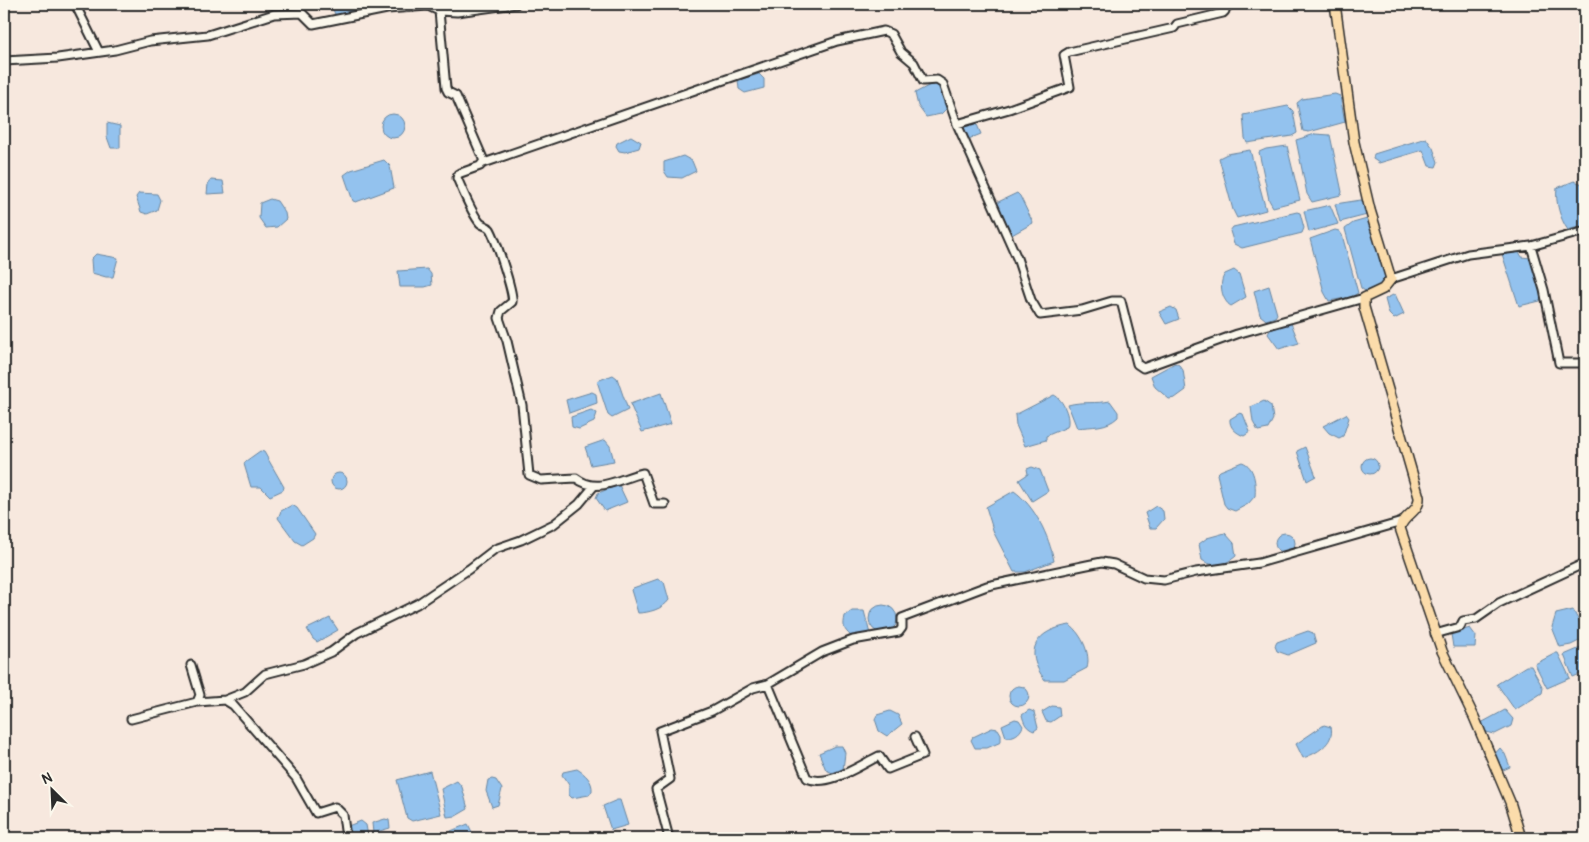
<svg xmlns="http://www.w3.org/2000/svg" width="1589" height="842" viewBox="0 0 1589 842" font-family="Pangolin,sans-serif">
<rect width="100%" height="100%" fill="#f7e8de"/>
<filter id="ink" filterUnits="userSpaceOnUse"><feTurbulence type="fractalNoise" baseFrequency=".02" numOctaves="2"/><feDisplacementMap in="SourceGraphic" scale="10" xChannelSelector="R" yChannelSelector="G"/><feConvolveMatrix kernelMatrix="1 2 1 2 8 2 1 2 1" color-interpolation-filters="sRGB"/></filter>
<g filter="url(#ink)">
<path fill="#93c2ee" stroke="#6986a0" d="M331,4H351L354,12L336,17Z
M759,74L764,79V88L745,93L739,89L738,80Z
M934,83H940L948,107L941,114L926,117L918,106L915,93Z
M1335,94L1340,96L1345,122L1309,132L1303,131L1297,103L1302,99Z
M1288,106L1293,111L1297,133L1292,136L1247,143L1245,138L1243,115Z
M381 126a12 12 0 1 1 24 0a12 12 0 1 1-24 0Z
M975,120L981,134L966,140L961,125Z
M107,123L120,126V148H111L107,137Z
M1315,134L1330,135L1342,192L1341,195L1312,202L1307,194L1296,140Z
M631,136L641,142L639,148L625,152L619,151L616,146L617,143Z
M1426,138L1433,148L1438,162L1436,167L1429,166L1423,150L1379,163L1373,159L1374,154Z
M1287,146L1300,200L1273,207L1269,200L1259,152L1266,149Z
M1250,150L1266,210L1237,218L1233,210L1219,158L1227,154Z
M683,156L692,161L696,171L682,178L668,177L664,171V162Z
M384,160L390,166L394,188L356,202L353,201L344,175L351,170Z
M211,180L223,181L225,193L207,194L208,184Z
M1574,181L1583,184L1585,191V225L1568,230C1560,219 1555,201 1557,188Z
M139,193L157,194L160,200L157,210L147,214L141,212L136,197Z
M1017,193L1020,196L1033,223L1010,236L996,203Z
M270,199L277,201L285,213L286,219L277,227L266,228L259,218L260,203Z
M1361,200L1364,201L1367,215L1340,222L1335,204Z
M1330,205L1338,224L1309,232L1304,211Z
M1297,212L1300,213L1304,228L1302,233L1242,248L1234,244L1230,231L1233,227Z
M1367,219L1370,222L1386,274L1381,285L1365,291L1361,288L1345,229L1353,223Z
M1335,230L1339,231L1342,235L1358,293L1351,297L1329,301L1324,292L1310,239Z
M1511,251L1519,252L1522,257L1530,258L1542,295L1540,301L1519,306L1502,254Z
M96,254L118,258L113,277H106L92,273L91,259Z
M427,269L431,274L432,285L425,287H400L398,271Z
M1234,270L1239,274L1246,297L1231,306C1222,301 1218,283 1225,274Z
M1269,286L1277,314L1275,317L1266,320L1260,315L1254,291Z
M1395,294L1404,314L1394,319L1389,314L1385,299Z
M1171,307L1176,310L1179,319L1166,324L1159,312Z
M1291,323L1299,343L1279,349L1268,334L1270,330Z
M1175,363L1179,365L1183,370L1186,390L1175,398L1169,399L1155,387L1151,376Z
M613,375L617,378L628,410L612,418L608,415L597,381Z
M592,392L596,394L597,403L569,413L566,400Z
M661,393L671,424L642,432L630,404Z
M1054,395C1063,399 1071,418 1067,427L1046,436V440L1025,446L1016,425L1015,415Z
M1110,401L1118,412V417C1107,428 1092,426 1077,428L1068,405C1082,401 1096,404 1110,401Z
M1264,401L1271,406L1273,419L1268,429L1258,431L1253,422L1251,407Z
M591,410L597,413L594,422L579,429L572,427L571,417Z
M1240,413L1243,414L1250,432L1244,436C1236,433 1229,427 1230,419Z
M1346,414L1349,418L1343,436L1339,438L1329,433L1323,426Z
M605,440L610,446L614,461L591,465L585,447Z
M1305,447L1316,476L1307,481L1297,451Z
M260,451L264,452L284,487L283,490L270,496L261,487H251L244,464L246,461Z
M1362 466a8 8 0 1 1 16 0a8 8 0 1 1-16 0Z
M1242,462C1255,466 1256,485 1255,496L1248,504L1235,511L1227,508L1224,504L1217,474L1220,471Z
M1032,467L1040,470L1048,491L1032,501L1019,480L1028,474L1027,469Z
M331 481a8 8 0 1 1 16 0a8 8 0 1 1-16 0Z
M619,485L627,502L605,511L596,498L598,493Z
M1014,491C1035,506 1049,536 1054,561L1025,572H1014L994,533L986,507Z
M292,505L297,508L315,534L313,538L302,545L295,541L278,518L281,511Z
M1156,506L1163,511L1164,519L1156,528H1150L1145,513Z
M1275 543a10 10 0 1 1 20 0a10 10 0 1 1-20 0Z
M1225,533L1234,543L1236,556C1226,565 1213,568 1202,560L1199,544L1207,538Z
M658,579L664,582L669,600C663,609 648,613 638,613L631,590L633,588Z
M869 619a14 14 0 1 1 28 0a14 14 0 1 1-28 0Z
M1573,610L1582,627L1583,639L1571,645L1560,647L1552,627L1556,614Z
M852,611H864L870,634L851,636C843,629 843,626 845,616Z
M330,618L338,630L317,642L313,639L307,629Z
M1070,625C1082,635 1091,654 1087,668L1064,680H1045C1022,650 1037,630 1070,625Z
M1470,628L1476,636L1475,647H1453L1451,634Z
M1308,631L1313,633L1316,643L1288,655L1277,651L1275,646L1277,642Z
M1585,646V672L1573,677L1564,655Z
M1556,653H1558L1570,678L1547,688L1535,664Z
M1526,666H1531L1543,688L1542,693L1515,710L1497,684Z
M1009 696a10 10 0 1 1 20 0a10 10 0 1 1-20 0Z
M1052,706L1059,707L1060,716L1051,722L1046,721L1042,712Z
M1029,710L1034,712L1038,728L1034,731C1026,728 1024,723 1022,715Z
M1505,710L1513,719L1511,726L1495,734L1486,732L1481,723Z
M890,711L898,715L902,724L887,736L879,731L875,719L877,715Z
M1015,719L1019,720L1023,726C1020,734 1014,737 1006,737L1002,725Z
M1324,725L1331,727C1335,743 1316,754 1303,758L1296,744Z
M992,728L998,729L1001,734V742L987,748H975L971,740L973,737Z
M835,746H842L845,753L843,770L835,774L826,770L819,753Z
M1500,748L1505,754L1510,767L1501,771L1493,756Z
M577,769C585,774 593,781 592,791L589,795L572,798L569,795V785L562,775L563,772Z
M430,771L441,814L412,821L407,818L397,780Z
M492,779L496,780L502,789L498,805L492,807L486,791L488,780Z
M457,781L462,787L468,809L456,816L447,817L441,789Z
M617,800H620L628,825L611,830L603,806Z
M385,819L389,820L390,828L373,833L372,823Z
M361,821L366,825L368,836L350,838L348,826Z
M468,824L475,838H451V831Z"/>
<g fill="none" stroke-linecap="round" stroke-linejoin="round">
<g stroke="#2b2b2b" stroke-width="11">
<path id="minor" d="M75,4L99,52
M439,11L446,88L448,92L456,96L484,161L480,166L458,174L457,178C462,189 472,214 480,223C483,226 487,225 490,229C495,237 515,296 512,302L501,311L499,318L507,341L522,405L529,475L541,480L576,478C598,495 619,478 643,473L654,504H665
M4,61L58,58L115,50L150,41L208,35L274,14L302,13L313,24L387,9L428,6L439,11L457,12L516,4
M957,124L1009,109L1070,87L1064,55L1069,52L1174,28L1177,24L1223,13L1225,11V7L1233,4
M484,163L837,41L884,31L891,34L901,52L914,63L923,81L937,80L943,84L957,124L1017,258L1031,300L1040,315L1082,310L1112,301H1121L1137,364L1143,368L1237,334L1364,298
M1531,246L1544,290L1559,363H1585
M1391,279L1468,254L1531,246L1585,231
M1435,634L1460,627L1463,621L1476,619L1499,603L1585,563
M768,684L807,778C828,788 860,765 879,756L888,769L923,755L915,737
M225,700L245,692L265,674L304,664L331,652L357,633L417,604L469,569L495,549L521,540L554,524L579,504L594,486
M197,702L225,700L233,705L296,778L316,813L335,807L343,815L346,838
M131,719L197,702L200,695L191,665
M669,838L656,789L670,779L660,731L712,711L753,688L768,684L822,652L853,640L899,632L902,628V618L987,586L1087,565L1102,562L1114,564L1144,578L1164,580L1196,572L1259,563L1402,522"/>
</g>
<g stroke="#2b2b2b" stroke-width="12">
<path id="major" d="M1335,4L1354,142L1370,210L1391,279L1383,289L1364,298V307L1419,497C1420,512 1403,515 1400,528L1442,651L1474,717L1510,802L1521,838"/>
</g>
<use href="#minor" stroke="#fbf7ec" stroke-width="7"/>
<use href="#major" stroke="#fbdcab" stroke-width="9"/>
</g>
</g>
<rect width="1589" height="842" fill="none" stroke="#fbf7ec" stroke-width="20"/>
<rect x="10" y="10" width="1569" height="822" fill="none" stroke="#2b2b2b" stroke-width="2" filter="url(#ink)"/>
<g transform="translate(52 790) rotate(336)" stroke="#fbf7ec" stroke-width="4" paint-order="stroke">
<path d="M0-4L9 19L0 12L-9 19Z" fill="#2b2b2b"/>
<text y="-8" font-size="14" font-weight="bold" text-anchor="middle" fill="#2b2b2b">N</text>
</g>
</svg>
